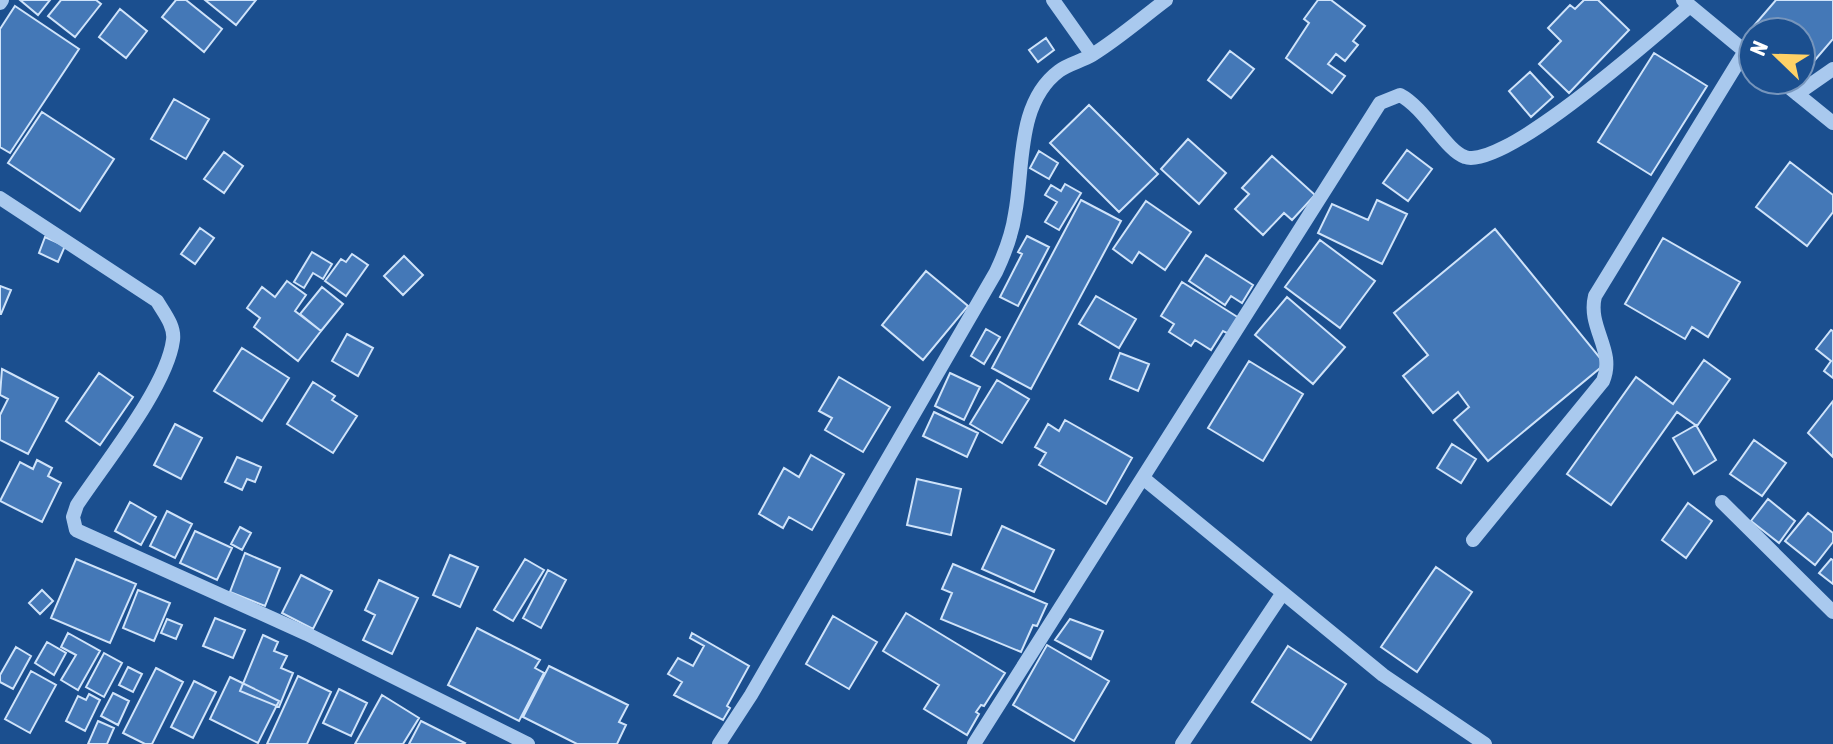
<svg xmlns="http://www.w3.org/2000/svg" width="1833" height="744" viewBox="0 0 1833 744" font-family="'Asap Condensed',sans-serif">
<rect width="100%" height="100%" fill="#1b4f8f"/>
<path fill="#4478b7" stroke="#cfe3fa" stroke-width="2" d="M20,0H50L38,15Z
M61,0H96L101,4L75,37L48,16Z
M176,0H186L222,29L204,52L162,17Z
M205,0H256L236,25Z
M1318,0H1331L1365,26L1353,41L1358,45L1345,61L1336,54L1328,64L1345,76L1332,93L1286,58L1309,23L1304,19Z
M1584,0H1598L1629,30L1569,93L1539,64L1561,41L1548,28L1570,5L1575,9Z
M1776,0H1833V39L1803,74L1801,32H1755L1751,29Z
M15,6L79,49L10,153L0,147V29Z
M120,9L147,31L126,58L99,37Z
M1046,38L1054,50L1038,62L1029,50Z
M1230,51L1254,69L1231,98L1208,80Z
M1654,53L1707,86L1651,175L1598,142Z
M1530,72L1553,97L1531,117L1509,91Z
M174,99L209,119L186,159L151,139Z
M1089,105L1158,174L1119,212L1050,143Z
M42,112L114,159L80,211L8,163Z
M1188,139L1226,173L1199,204L1161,169Z
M1407,150L1432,169L1408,201L1383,183Z
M1039,151L1058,163L1049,179L1030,168Z
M224,152L243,166L224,193L204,179Z
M1272,156L1315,195L1292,220L1284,213L1263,235L1235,209L1249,194L1242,188Z
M1790,162L1833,195V212L1807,246L1756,207Z
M1065,184L1081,193L1059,230L1045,222L1057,202L1045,195L1051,185L1061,191Z
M1081,200L1121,221L1031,389L992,368Z
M1377,200L1407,214L1382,264L1318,233L1332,204L1368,220Z
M1146,201L1191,232L1165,270L1139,252L1132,263L1113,249Z
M200,228L214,238L195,264L181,254Z
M1495,229L1605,364L1488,461L1454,420L1469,407L1458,392L1433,413L1403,376L1428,355L1394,313Z
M1027,236L1049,247L1018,306L1000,297L1022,254L1018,252Z
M45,237L65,246L58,262L39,253Z
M1663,238L1740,282L1708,337L1692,327L1685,339L1625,304Z
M1320,240L1375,281L1340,328L1285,287Z
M312,252L332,264L323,279L313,273L304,288L294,282Z
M352,254L368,265L346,296L325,281L341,259L346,262Z
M1206,255L1253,285L1242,303L1231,296L1225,305L1189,281Z
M404,256L423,275L403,295L384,276Z
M926,271L968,306L923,360L882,325Z
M287,281L306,295L295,311L321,331L298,361L254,327L260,318L247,308L262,287L275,297Z
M1182,282L1239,318L1229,334L1223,331L1211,350L1195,340L1191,346L1169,332L1174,324L1161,316Z
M0,286L11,290L1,314H0Z
M322,287L343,304L321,331L300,314Z
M1096,296L1136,319L1119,348L1079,324Z
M1287,297L1345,347L1313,384L1255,335Z
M986,329L1000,337L984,364L971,356Z
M1831,330L1833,331V378L1824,371L1831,361L1816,349Z
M347,334L373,348L358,376L332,361Z
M242,348L289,378L262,421L214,391Z
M1120,353L1149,364L1138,391L1110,379Z
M1704,360L1730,379L1697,426L1677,412L1611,505L1567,474L1636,377L1673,404Z
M1249,361L1303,394L1263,461L1208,428Z
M2,369L58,398L28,454L0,440V415L8,399L0,395Z
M99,373L133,397L100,445L66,421Z
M950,373L980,387L964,420L935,406Z
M839,377L890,407L863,452L825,430L832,418L819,411Z
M997,380L1029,399L1002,443L970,424Z
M313,382L335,396L332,400L357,416L333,453L287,424Z
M1833,401V457L1808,433Z
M934,412L978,433L967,457L923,436Z
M1065,420L1132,458L1106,504L1039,465L1046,453L1035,447L1048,424L1059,431Z
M175,424L202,438L181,479L154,465Z
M1696,425L1716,460L1694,474L1673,438Z
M1754,440L1786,463L1762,496L1730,474Z
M1452,444L1476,459L1461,483L1437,468Z
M811,455L844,474L812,530L789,517L783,528L759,514L784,468L799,477Z
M237,457L261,467L255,482L247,479L242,490L225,482Z
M37,460L52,468L48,476L61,483L42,522L0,501L20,462L33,469Z
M917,479L961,489L951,535L907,525Z
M1768,499L1795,521L1779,543L1751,521Z
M130,502L156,517L141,545L115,531Z
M1688,503L1712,521L1686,558L1662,540Z
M167,511L192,524L175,558L150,546Z
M1808,513L1833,533V542L1815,565L1785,541Z
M1002,526L1054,550L1034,592L982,569Z
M240,527L251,533L242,550L231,544Z
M195,531L232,548L217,580L180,563Z
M245,553L280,568L265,606L230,592Z
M450,555L478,567L460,607L433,595Z
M76,559L136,584L110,643L51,618Z
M525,559L544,570L513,621L494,610Z
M1831,559L1833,560V584L1819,573Z
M953,564L1047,604L1037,626L1033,625L1021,652L941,619L952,593L942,589Z
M1436,567L1472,592L1417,672L1381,647Z
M548,570L566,580L541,628L523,618Z
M301,575L332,591L313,629L282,613Z
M379,580L418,598L392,654L363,640L375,615L365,610Z
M42,590L53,601L40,614L29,603Z
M138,590L170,603L154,641L123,628Z
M906,613L1005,673L984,706L981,705L976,712L979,714L967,735L924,709L939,685L883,651Z
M833,616L877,642L849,689L806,664Z
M215,618L245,630L233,658L203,646Z
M167,619L182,625L176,639L161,633Z
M1070,619L1103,631L1091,659L1055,640Z
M477,628L540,660L535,668L544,673L519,721L448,685Z
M68,633L100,651L78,690L61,680L76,655L61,647Z
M692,633L749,666L727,706L730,708L723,720L674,695L682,682L668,674L678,658L693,666L704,646L690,638Z
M263,635L278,642L274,651L287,656L281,668L293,673L279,707L240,691Z
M47,642L66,653L54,675L35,663Z
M1047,645L1109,681L1074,741L1013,705Z
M1288,646L1346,684L1311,740L1252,702Z
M16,647L31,656L13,689L0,682V675Z
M104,653L122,663L104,697L86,687Z
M549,666L628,705L619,722L626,725L617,744H577L523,717Z
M128,667L142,674L133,692L119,685Z
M156,668L183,682L152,744H145L123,733Z
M31,671L56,685L30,733L5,719Z
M298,676L331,692L307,744H267Z
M230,677L279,701L258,743L210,719Z
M194,681L216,692L193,738L171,727Z
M339,689L367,703L351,736L323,723Z
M113,693L129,701L118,725L101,716Z
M89,694L100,700L85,731L66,721L78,696L86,700Z
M382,695L419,718L403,744H355Z
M98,721L114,728L107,744H88Z
M421,721L465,743L464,744H409Z"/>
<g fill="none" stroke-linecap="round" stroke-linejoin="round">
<path stroke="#a9c9ee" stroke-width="14" d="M1053,0L1092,55
M1683,0L1753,58
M0,3L2,0
M1780,80L1833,123
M1797,94L1833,69
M0,198L157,301C164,313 175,326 173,340C167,387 104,464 77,505L73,517L76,530L307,634L528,744
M1143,478L1383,675L1485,744
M1722,502L1833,612
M1473,540L1603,381C1616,350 1587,328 1595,296L1745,51
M719,744L751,695L996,272C1005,253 1012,235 1015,214C1024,168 1016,103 1059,71C1068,64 1082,61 1092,55C1118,39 1142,18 1166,0
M974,744L1380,103L1400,95C1425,108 1446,151 1465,157C1504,171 1655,35 1690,6
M1182,744L1282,594"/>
</g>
<g transform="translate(1777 56) rotate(293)"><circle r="38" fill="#1b4f8f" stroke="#7695bc" stroke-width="2"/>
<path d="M0-6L14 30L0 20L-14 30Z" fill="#ffd166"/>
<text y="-12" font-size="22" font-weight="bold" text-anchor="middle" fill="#ffffff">N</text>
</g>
</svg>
